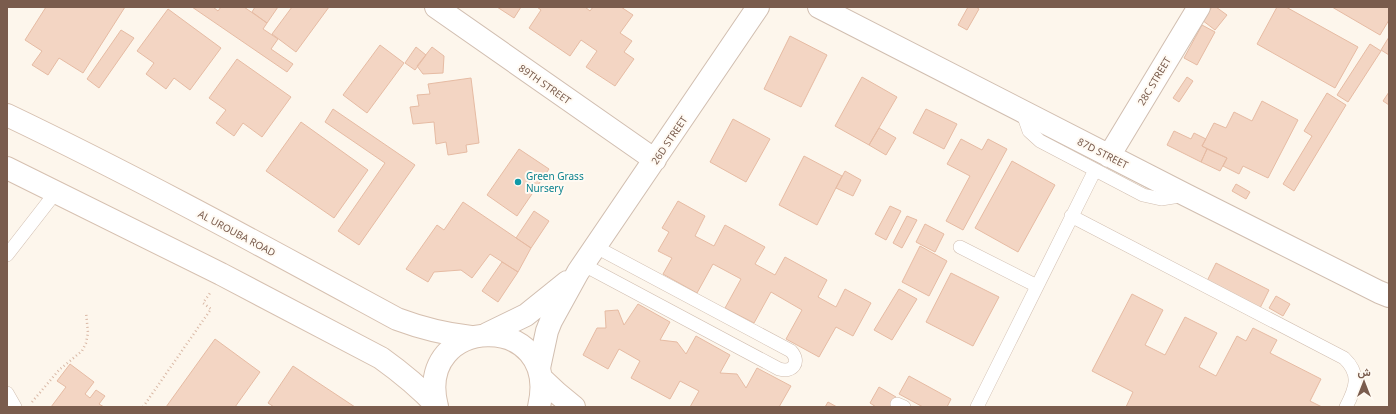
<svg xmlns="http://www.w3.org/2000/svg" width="1396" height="414" viewBox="0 0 1396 414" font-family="'Noto Sans',Vazirmatn,sans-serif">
<rect width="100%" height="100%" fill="#fdf6ec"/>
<path fill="#f3d5c3" stroke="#e6bba3" d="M46,7H125L83,73L59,58L48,75L32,65L42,51L25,40Z
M192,7H213L218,11L221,7H244L267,23L263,29L278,39L271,49L293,64L287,72Z
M255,7H278L267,23L252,12Z
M292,7H329L296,52L272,34Z
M497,7H521L514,18Z
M537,7H585L590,11L593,7H621L633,15L620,33L632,41L624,52L634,59L615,86L586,67L597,51L581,40L570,56L529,28L541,10Z
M968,7H976L979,9L967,30L958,25Z
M1212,7H1216L1227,15L1215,30L1202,20Z
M1277,7H1286L1358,47L1335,88L1257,44Z
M1332,7H1389V20L1380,35Z
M168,9L221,48L190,90L174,78L166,89L146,74L154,63L137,51Z
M1202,25L1215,32L1197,65L1184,58Z
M121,30L134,38L99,88L87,79Z
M790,36L827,55L801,107L764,89Z
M1389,37V55L1381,50Z
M1370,44L1381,51L1348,102L1337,95Z
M380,45L404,63L367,113L343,95Z
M416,47L426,55L415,70L405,63Z
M432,47L444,56L443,73L423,74L417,66Z
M237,59L291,97L262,137L243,123L234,136L216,123L226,110L209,98Z
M862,77L897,97L869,145L835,126Z
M1187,77L1193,81L1179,102L1173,98Z
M471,78L479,143L466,145L467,152L448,155L446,142L436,144L434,122L413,124L410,107L419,106L417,95L430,94L428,84Z
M1389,92V105L1383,101Z
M1327,93L1346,105L1294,191L1283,184L1312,136L1304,131Z
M1262,101L1298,120L1268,178L1243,166L1239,174L1223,166L1227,158L1202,146L1214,123L1226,128L1234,112L1252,121Z
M333,109L415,165L359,245L338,231L385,163L325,122Z
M926,109L957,124L944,149L913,133Z
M733,119L770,139L746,182L710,162Z
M301,122L368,170L334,218L266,171Z
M879,128L896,138L886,155L869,145Z
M1174,131L1191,139L1194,133L1206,139L1202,146L1207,149L1201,162L1167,145Z
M961,139L982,150L988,139L1007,149L963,230L946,221L970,176L947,164Z
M519,149L549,169L517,216L487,195Z
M1207,149L1227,158L1220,171L1201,162Z
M804,156L842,176L817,225L779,205Z
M1012,161L1055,185L1018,252L975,228Z
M845,171L861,180L853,196L836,188Z
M1236,184L1250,192L1246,199L1232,191Z
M678,201L705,216L695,236L714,246L725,225L765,247L755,264L775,275L785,257L827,280L818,297L836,307L845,289L871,303L853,336L836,327L819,357L786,339L802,310L771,292L754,323L725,308L741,279L713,264L697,293L663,274L672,258L658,251L669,232L662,228Z
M463,202L531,248L518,272L490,254L472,278L461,270L434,272L428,282L406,269L437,225L444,230Z
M890,206L901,211L886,240L875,234Z
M534,211L549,221L531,248L516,238Z
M907,216L917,220L902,248L893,243Z
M925,224L944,234L935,252L916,242Z
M920,246L947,261L929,296L902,282Z
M502,262L518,272L498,302L482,291Z
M1216,263L1269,290L1260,308L1207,281Z
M951,273L999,297L973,346L926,322Z
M899,289L917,299L892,340L874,330Z
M1132,294L1163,310L1145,345L1165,355L1185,317L1217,333L1199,367L1216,376L1237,336L1246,341L1253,328L1277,340L1270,353L1321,379L1310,401L1322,407H1126L1133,392L1092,371Z
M1276,296L1290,304L1283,316L1269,308Z
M638,304L670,322L660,340L677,342L686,354L696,336L730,355L720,373L737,374L746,388L757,368L791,386L779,407H798H690L699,391L680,381L670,399L631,378L640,361L619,349L608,369L583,355L597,328H606L605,311L618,310L624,325Z
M215,339L260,372L235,407H166Z
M70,364L94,382L85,394L90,398L96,390L105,396L99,404L104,407H51L66,387L57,381Z
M293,366L355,407H274L268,403Z
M909,376L951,399L947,407H923L899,394Z
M879,387L896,397L890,407H876L870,403Z
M828,402L837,407H825Z"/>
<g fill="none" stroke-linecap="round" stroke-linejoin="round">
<g stroke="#d1beb0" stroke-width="14">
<path id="service" d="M1022,111L1029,131L1040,141L1143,195L1161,199L1186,195
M1071,216L1344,358C1361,374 1356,388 1346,407
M960,247L1037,286
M7,255L56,192
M584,265L779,369C793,373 801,362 791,351L596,247
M7,393L15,407
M897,404L904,407
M977,407L1095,170"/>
</g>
<g stroke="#d1beb0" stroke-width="24">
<path id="minor" d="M436,7L655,160
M819,7L1186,195L1379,292L1389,296
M1109,156L1199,7
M487,334L526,315L567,282
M539,368L547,331L551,321L578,272L758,7"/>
</g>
<g stroke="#d6c0b0" stroke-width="24">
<path id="secondary" d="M7,115C139,178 268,249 397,319C421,328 445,334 471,337
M7,168L221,274L381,358C402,373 420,388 437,406
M541,378L557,393L574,407
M437,407C413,314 562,309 539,407"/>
</g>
<path stroke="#d9b8a5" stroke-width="2.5" stroke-dasharray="1 3" stroke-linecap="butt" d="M32,402L59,370L82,351L86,343L88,333L86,312
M143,407L211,309L203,303L210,293"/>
<use href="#service" stroke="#fff" stroke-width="13"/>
<use href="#minor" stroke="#fff" stroke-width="22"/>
<use href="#secondary" stroke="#fff" stroke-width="22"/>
</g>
<circle fill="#0f9aa8" stroke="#fffaf3" stroke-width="1.5" cx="518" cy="182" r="4"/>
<g text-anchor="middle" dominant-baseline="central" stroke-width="4" stroke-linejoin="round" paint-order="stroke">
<g font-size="10" fill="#7a5c4d" stroke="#fffaf3">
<text transform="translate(1154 81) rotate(-59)">28C STREET</text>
<text transform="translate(545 84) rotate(35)">89TH STREET</text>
<text transform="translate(669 140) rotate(-56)">26D STREET</text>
<text transform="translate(1103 153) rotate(27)">87D STREET</text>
<text transform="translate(237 233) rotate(28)">AL UROUBA ROAD</text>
</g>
<g font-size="10" fill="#0d838f" stroke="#fffaf3" text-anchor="start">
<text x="526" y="176">Green Grass<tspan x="526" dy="12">Nursery</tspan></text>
</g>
</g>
<rect width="1396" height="414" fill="none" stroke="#7a5c4d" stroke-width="16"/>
<g transform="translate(1364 382)" stroke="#fffaf3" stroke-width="3" paint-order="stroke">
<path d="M0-3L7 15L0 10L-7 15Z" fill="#7a5c4d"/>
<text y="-6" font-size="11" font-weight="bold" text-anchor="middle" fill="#7a5c4d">ش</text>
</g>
</svg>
